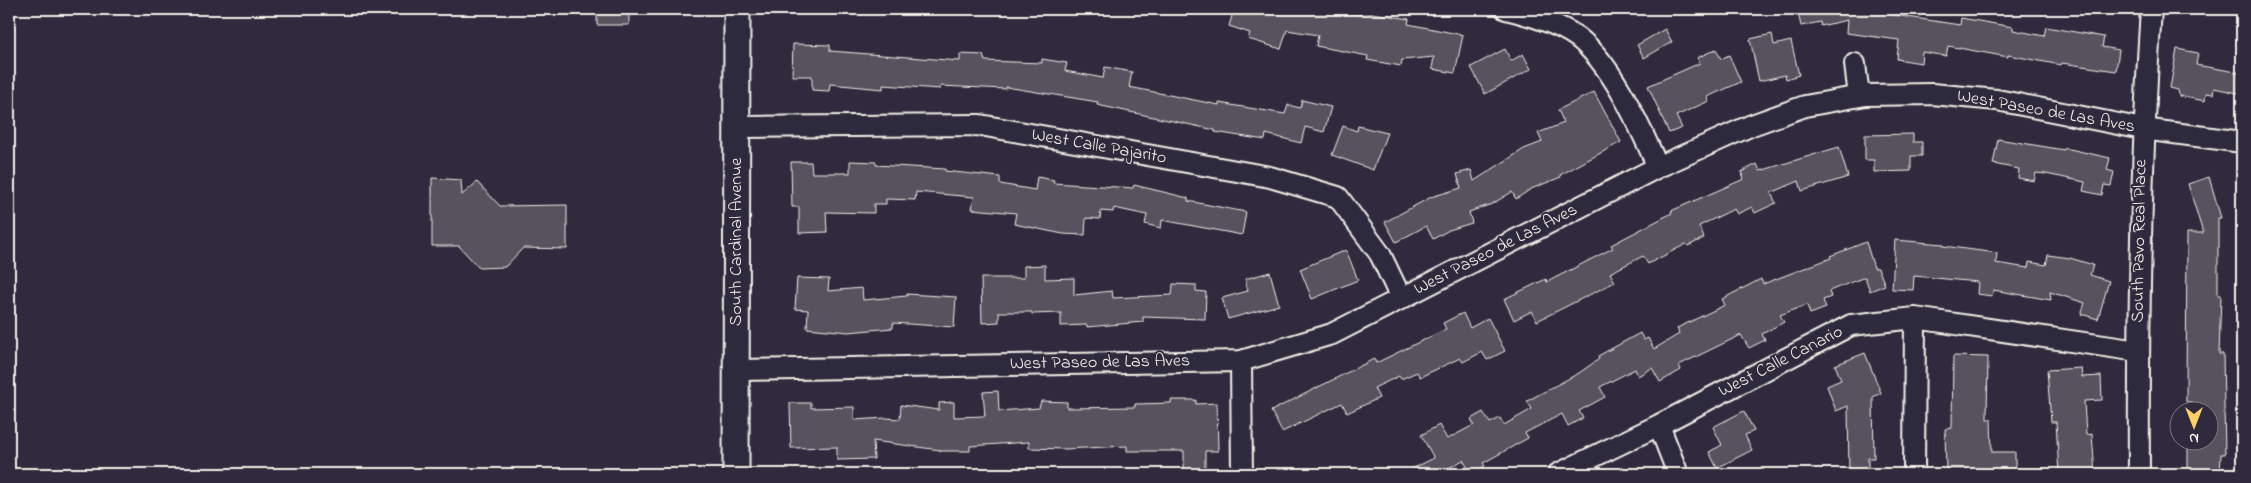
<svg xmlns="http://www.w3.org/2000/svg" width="2251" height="483" viewBox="0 0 2251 483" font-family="'Indie Flower',sans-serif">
<rect width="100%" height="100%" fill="#2f2a3d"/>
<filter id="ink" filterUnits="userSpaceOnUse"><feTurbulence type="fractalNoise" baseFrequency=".02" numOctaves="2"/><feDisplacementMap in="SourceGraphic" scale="10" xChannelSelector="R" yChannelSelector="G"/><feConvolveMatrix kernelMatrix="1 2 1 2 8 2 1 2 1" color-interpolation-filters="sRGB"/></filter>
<g filter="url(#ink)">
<path fill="#56525f" stroke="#f4f1e8" d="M597,9H629V25H597Z
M1234,9H1319L1360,15V11L1409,19L1408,24L1463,35L1455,73L1432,69L1434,57L1402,60L1401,66L1367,60L1368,56L1316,46L1318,35L1287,30L1281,49L1248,39L1250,33L1229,26Z
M1797,9H1888V14L1960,25L1961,18L2013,27V30L2044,36L2046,27L2104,37L2102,47L2119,50L2116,71L2062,63L2061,65L2008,55V57L1948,46L1946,56L1922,52L1921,63L1897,59L1899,40L1846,33L1847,20L1821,26L1820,22L1801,26Z
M1665,29L1672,42L1644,58L1637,45Z
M1772,34L1774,45L1791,41L1799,75L1786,79L1785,75L1759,81L1750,39Z
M793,44L830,45V51L960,61V54L983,55L985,61L1042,63V59L1067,63L1065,71L1103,78L1105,67L1132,72L1129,87L1219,105V103L1285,114L1288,105L1300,108L1302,100L1331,107L1324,132L1305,127L1301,143L1266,134L1265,140L1215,132V130L1097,105L1098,102L1006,87V89L940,86V89L883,85V89L830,84L829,91L812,90V76H792Z
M1505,49L1511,61L1523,54L1531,69L1485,94L1471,67Z
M1716,49L1721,59L1729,55L1741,82L1707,97L1709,101L1676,116L1682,128L1669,133L1648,86L1700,63L1697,58Z
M2177,49L2198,53L2196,65L2242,73V94L2214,88L2213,94L2206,93L2205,101L2179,96L2178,90L2170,88Z
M1594,92L1621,142L1560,175L1561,177L1531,189L1516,199L1512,192L1492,204L1469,212L1472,223L1449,230L1433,239L1426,226L1396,242L1385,222L1431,197L1461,188L1457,174L1471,170L1474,181L1524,149L1542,142L1538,133L1564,123L1558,110Z
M1343,126L1357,131L1358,126L1387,133L1373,170L1332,155Z
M1913,134V142H1922V156H1911V171L1874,172V160H1865V135Z
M1998,139L2064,150L2065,148L2110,158L2107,170L2114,172L2111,186L2104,185L2102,195L2083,191L2085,182L2046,174L2036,173L2034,181L2018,178L2019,169L1993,164Z
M1839,147L1848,177L1802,191L1799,181L1771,193L1776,203L1755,213L1752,207L1737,214L1734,209L1699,226L1704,238L1688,246L1686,244L1648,264L1643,256L1610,273L1615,282L1537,321L1532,311L1514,320L1504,299L1546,279L1547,282L1613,248L1611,245L1672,213L1671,211L1744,179L1741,172L1757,164L1760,171Z
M850,161L876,162V165L945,169V171L1000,177V184L1035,190L1037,177L1054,180L1053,183L1133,188L1134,185L1188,198V201L1246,212L1242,235L1162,220L1161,228L1145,224L1147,215L1114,208L1113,212L1101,211L1100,219L1086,218L1085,235L1063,234L1014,224L1016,213L972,209L974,197L916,192L915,200L886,199V204H874V213L826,212L827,232L799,233V207H792L791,162H811L812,173H850Z
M2209,177L2221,218H2218V295H2221L2219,354H2223L2225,454H2221L2220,474H2188V440H2208V410H2192V402H2186L2187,233H2203L2188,184Z
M432,178L461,180L462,195L477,182L500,206L567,205V249L523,248L505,267L479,268L459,246H432Z
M1895,240L1943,244V246L1997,253L1996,263L2028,268L2029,262L2046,265L2048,255L2070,258L2093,265L2090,275L2109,281L2098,319L2081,314L2085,303L2050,292L2051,300L1993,290L1992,296L1977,294L1978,282L1914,276L1913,290L1892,289Z
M1866,242L1874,268H1878L1885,285L1870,291L1865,277L1829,291L1831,297L1823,300L1826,308L1810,314L1807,305L1780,315L1784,322L1762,334L1765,340L1749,348L1741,335L1679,365L1681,370L1660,382L1652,368L1638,376L1635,369L1600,387L1605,397L1579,411L1583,418L1568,426L1562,414L1525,433L1528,438L1483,463L1485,466L1471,473L1463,460L1438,474H1402L1434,458L1421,435L1439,425L1447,439L1474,425L1471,419L1483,412L1490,423L1500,418L1504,425L1532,409L1527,401L1579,373L1599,359L1598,356L1640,333L1644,340L1648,338L1654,349L1679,334L1677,328L1725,305L1722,299L1761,279L1763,284L1831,258L1830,256Z
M1346,250L1358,280L1312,299L1300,269Z
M1045,265V279L1074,278V295L1112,291L1113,298L1172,295L1173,284L1196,285V291L1206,292L1205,319L1143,317V322L1087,327V325L1061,326V313L1032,314V312H999V322L982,323L981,278H1024V266Z
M1270,272L1279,305L1228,319L1222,298L1248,291L1245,279Z
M797,278L829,279L828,291L862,288L863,300L907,296V294L956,297L954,327L893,323V328L848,332L807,328L808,310L795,309Z
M1463,313L1470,328L1488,318L1505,351L1487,360L1482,352L1463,362L1460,358L1420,377L1417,372L1401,379L1399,376L1374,388L1379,398L1347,413L1342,403L1282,432L1271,411L1374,359L1376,363L1446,329L1443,323Z
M1865,353L1881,393L1873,397L1874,458H1868V474H1849L1848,406L1836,411L1827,386L1841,380L1835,365Z
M1953,356L1988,357L1987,419H1991L1992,452H2015V469L1946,471L1945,429L1952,428Z
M2081,368L2082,377L2101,376L2102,400L2084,401L2086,435L2092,434L2095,473L2059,474L2056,422H2051L2047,370Z
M998,391L999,411L1039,408L1041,401L1067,402V408L1135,407V404L1171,403V400H1196V404L1217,403L1218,451H1205V474H1184V451H1127V446L1065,449L1029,448V442L970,446V451H940V450L873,441L874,459L837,460V447L791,448L790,403H811V408L854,407V420L886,418L900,419L901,405L939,410V403L954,402V417L985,416L983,392Z
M1744,411L1754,431L1745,435L1752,450L1717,468L1709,452L1722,445L1713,427Z"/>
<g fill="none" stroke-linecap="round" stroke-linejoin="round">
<g stroke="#f4f1e8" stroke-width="24">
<path id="minor" d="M1506,9C1528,14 1559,24 1577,37C1613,64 1640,128 1658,167
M1855,64L1859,96
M737,127L980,125L1270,177L1338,197L1380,254L1401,298
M1241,361L1242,474
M736,370L1241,361L1332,334L1658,167L1752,125L1805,106L1866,95L1932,94L1997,100L2143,129L2242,142
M1659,425L1676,469L1677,474
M1558,474L1659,425L1851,325L1915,318L2138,351
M1914,474L1915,318
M2139,474C2138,319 2141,164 2151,9"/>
</g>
<g stroke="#f4f1e8" stroke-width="29">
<path id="major" d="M736,474L737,9"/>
</g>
<use href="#minor" stroke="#2f2a3d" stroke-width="20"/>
<use href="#major" stroke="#2f2a3d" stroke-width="25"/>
</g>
</g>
<g text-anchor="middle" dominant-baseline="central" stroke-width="4" stroke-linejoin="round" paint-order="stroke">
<g font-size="18" fill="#f4f1e8" stroke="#2f2a3d">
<text transform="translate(2046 112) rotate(10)">West Paseo de Las Aves</text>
<text transform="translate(1099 147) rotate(10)">West Calle Pajarito</text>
<text transform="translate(2140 241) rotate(-89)">South Pavo Real Place</text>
<text transform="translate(737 242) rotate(-90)">South Cardinal Avenue</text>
<text transform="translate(1496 250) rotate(-27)">West Paseo de Las Aves</text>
<text transform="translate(1781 362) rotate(-27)">West Calle Canario</text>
<text transform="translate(1100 363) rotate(-1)">West Paseo de Las Aves</text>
</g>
</g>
<rect width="2251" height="483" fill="none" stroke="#2f2a3d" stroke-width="30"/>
<rect x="15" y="15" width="2221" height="453" fill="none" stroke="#f4f1e8" stroke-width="2" filter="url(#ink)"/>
<g transform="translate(2194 426) rotate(180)"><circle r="24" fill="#2f2a3d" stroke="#7e7a81"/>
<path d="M0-4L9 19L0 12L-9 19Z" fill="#ffd166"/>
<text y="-8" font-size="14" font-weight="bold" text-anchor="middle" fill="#f4f1e8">N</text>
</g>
</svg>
